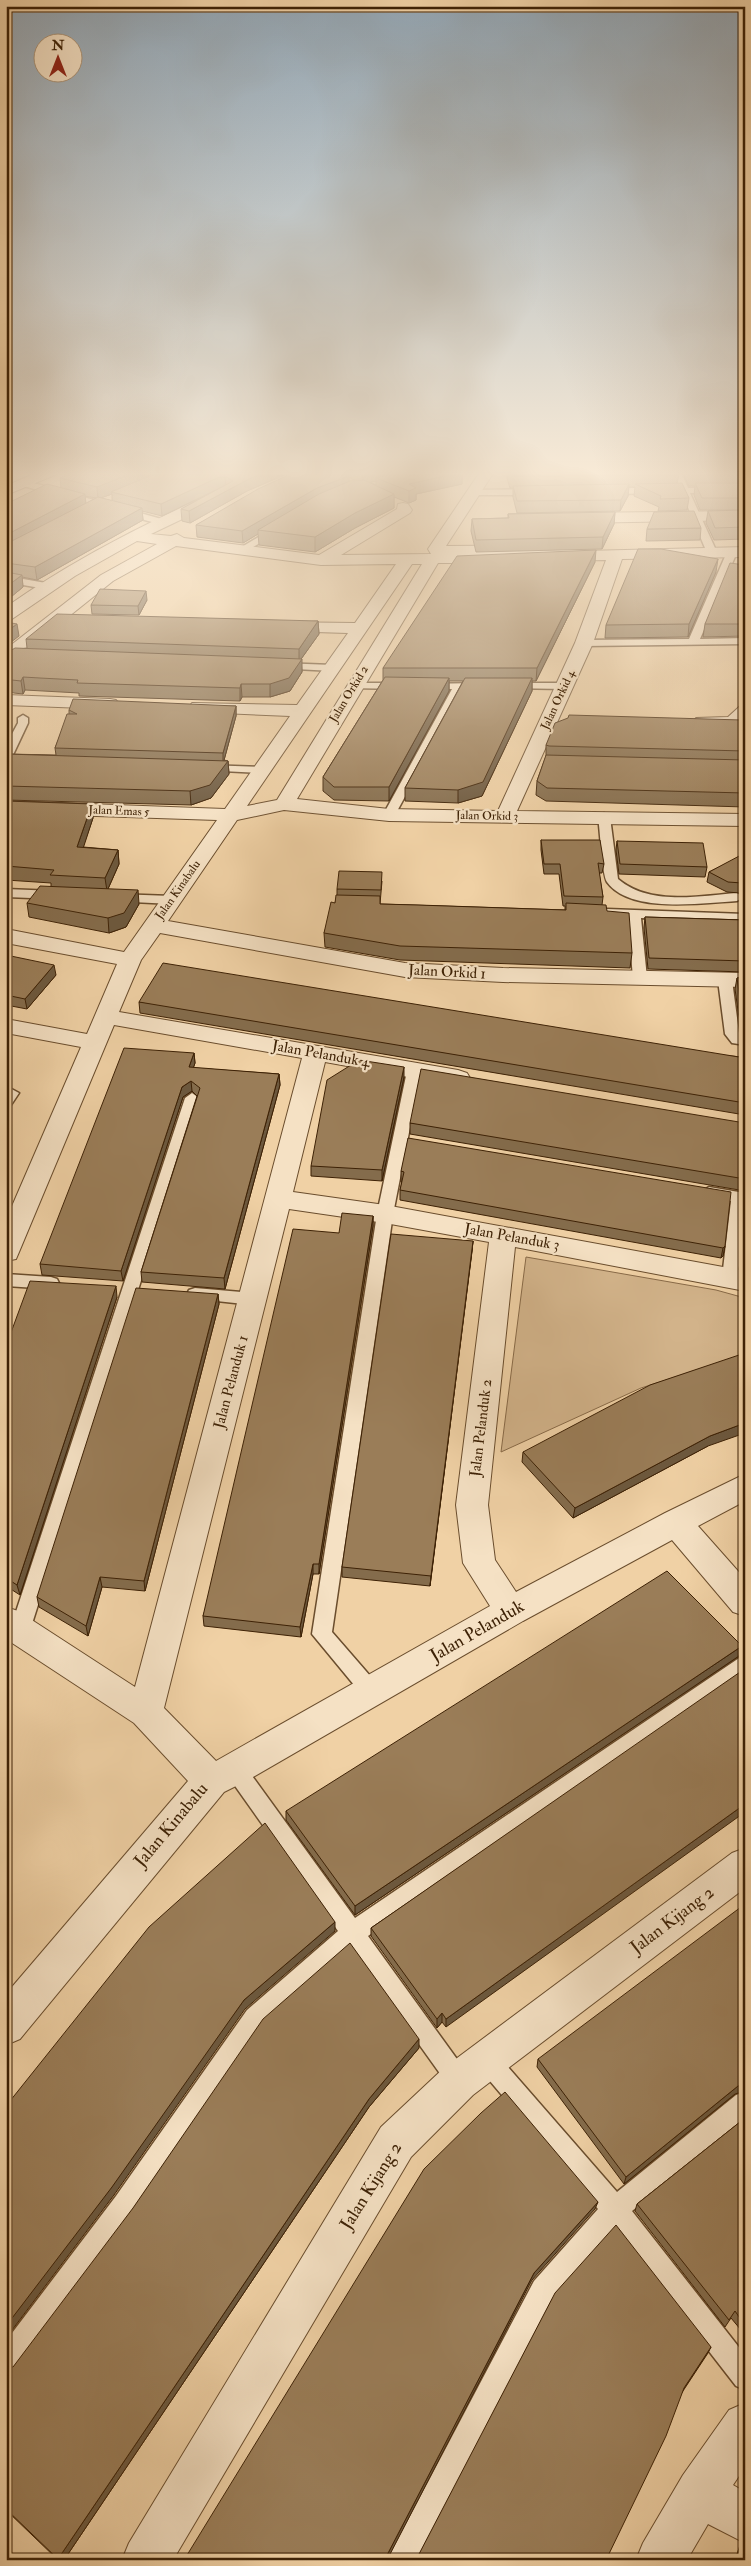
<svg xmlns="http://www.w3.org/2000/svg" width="751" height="2566" viewBox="0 0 751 2566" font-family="'IM FELL Double Pica',serif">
<rect width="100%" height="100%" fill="#f0d1a5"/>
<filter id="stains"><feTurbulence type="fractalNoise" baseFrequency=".004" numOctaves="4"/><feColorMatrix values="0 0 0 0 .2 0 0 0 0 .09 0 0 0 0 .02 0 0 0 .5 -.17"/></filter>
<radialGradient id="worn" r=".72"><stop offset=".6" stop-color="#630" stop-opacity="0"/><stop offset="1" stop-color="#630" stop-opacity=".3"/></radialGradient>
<path fill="#d2b38a" stroke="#886a48" d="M526,1257L716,1290L745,1298V1355L641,1388L501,1452Z"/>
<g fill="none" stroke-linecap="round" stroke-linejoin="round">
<g stroke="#6a4d2d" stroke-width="3">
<path id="lane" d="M673,472H681L688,488L745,487V493H690L715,548L713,550L705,548L682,493L608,494L604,491L608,488H680Z
M23,480L165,520L166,522L159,524L20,485L19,483Z
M473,490L533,489L537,492L533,495H470L469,493Z
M277,526L280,527V531L243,553L235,551Z
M732,549L737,552L700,639L745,638V644L584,646L579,643L584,640L689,639L727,552Z
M6,576L46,583L51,586L46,589L6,582Z
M280,663L333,665L338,668L333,671L276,668V664Z
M354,683H401L406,686L401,689L350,688V684Z
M481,683L485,684V688L463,689L395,815L393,817H385L383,815L452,689H428L424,688V684Z
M511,683H564L569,686L564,689L507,688V684Z
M23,715L28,718V723L12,757L6,760V745L18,723V718Z
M206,765L261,767L267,770L261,773L202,770L200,768Z
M604,813L610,817L618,879C650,906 698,896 737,893L743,897L737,901C703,903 630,914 607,882C602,875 600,828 598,817Z
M6,889L56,891L62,895L56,899L6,897Z
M116,894L172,896L178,900L172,904L112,901L110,898Z
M607,909L745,914V922L641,918L647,978L640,982L633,978L628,918L603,916L601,913Z
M725,976L732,980L739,1033L745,1037V1045L732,1043L725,1034L718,980Z
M414,1067L421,1071L393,1214L332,1632L378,1685L381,1691L378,1697L371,1700L364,1697L312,1634L377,1214L407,1071Z
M6,1086L19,1093L11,1105L6,1107Z
M192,1093L199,1098L30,1630L27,1636L20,1638L13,1636L10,1630L185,1098Z
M709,1187L745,1193L738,1278L736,1282H724L722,1278L731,1201L704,1196L701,1192Z
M6,1274L51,1277L57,1279L59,1283L57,1287L51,1289L6,1286Z
M195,1288L253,1293L259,1295L261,1299L259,1303L253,1305L189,1298L187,1294L189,1290Z
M745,1654V1674L368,1936L467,2073L471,2081L467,2089L459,2093L451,2089L351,1949L263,2026L134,2214L15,2372L6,2376V2341L116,2196L247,2010L338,1931L228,1776L225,1769L228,1762L235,1759L242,1762L355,1918Z
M487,2048L495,2052L617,2192L736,2095L745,2092V2120L632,2211L745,2355V2390L736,2386L614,2229L552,2299L416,2560H387L534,2281L598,2209L479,2068L475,2060L479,2052Z"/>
</g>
<g stroke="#6a4d2d" stroke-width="2">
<path id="street" d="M262,472H281L151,534L171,536L177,534L184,538L319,555L397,509L398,504L403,503L408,504L412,510L410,513L341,555L431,554L428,549L480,472H494L446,546L578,545L584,547L585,551L745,547V557L622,559L593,643L517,811L745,814V826L389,821L284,810L237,820L168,921L405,963L503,968L745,973V987L503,982L405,977L160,933L141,960L119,1012L458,1070L467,1073L470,1078L467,1083L458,1086L325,1062L293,1192L385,1205L745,1271V1291L515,1247L488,1505L495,1560L516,1592L665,1513L745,1474V1501L698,1526L745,1579V1616L733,1612L672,1540L523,1621L248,1780L224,1792L20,2039L6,2045V1994L188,1781L134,1723L6,1639V1607L18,1611L135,1687L302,1058L114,1025L19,1252L16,1259L6,1261V1220L81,1047L6,1033V1019L87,1034L117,964L6,943V929L124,952L217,820L6,813V801L225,809L290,716L198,712L192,711L189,707L192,703L297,705L348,633L281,631L275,630L273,626L275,622L355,623L396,564L321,565L176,546L113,581L12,662L6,663V649L101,575L157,544L137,541L75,576L12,619L6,620V607C86,551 172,510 262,472ZM497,555H552L553,559L559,561L606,560L575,643L498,811L389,809L297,799L438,563H491L497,561L499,558ZM412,564H422L277,800L247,806ZM289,1209L385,1223L489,1242L456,1505L463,1563L490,1606L216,1761L164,1708Z
M745,511V520L576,523L568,518L576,513Z
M6,695L110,699L116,700L119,704L116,708L110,709L6,705Z
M745,706V722L739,727L696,726L693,722L696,718L728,717L739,707Z
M745,1848V1888L473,2095L411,2157L173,2560H122L129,2543L381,2127L445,2067L732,1853Z
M745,2403V2467L733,2485L745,2492V2543L708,2524L687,2560H636L643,2543L683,2475L729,2410Z"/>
</g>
<g stroke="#3d2105" stroke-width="2">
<path id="secondary" d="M38,472H57L55,475L6,495V486Z"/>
</g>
<use href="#lane" fill="#f5e1c4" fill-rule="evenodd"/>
<use href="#street" fill="#f5e1c4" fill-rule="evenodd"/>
<use href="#secondary" fill="#f5e1c4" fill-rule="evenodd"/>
</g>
<path fill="#846c4c" stroke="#3d2105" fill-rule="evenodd" d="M75,472H291L247,491L190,523L182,521L181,509L220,488L162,516L142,511L143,520L37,580L22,577L23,587L6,601V504L61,488L60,478ZM112,494V501L100,498ZM85,496L96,498L86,504Z
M295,472H462V484L416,494V500L409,503L394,497V508L355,528L315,552L259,545L258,534L243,543L197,537L196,525ZM349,477L356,481H349ZM376,481V485L370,482Z
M508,472H678L679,475L677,483L689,498L687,510L658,511L659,507L634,496L635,487H629L628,496L620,511L517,513L513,497V488H510L507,478Z
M682,472H745V510H700L694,495L695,486H689Z
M745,510V539L714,540L706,523L708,511Z
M615,512L614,524L602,549L476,552L471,531L472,519L508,518V514Z
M701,528L700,540L646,541L647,529Z
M595,562L536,681H532V691L482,796L458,803L405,801V788L463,681H449V691L389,801L334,800L323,791V777L383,680V668Z
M745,565V636L703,637L705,624Z
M716,572L688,637L605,638L606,625Z
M147,600L139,615L92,614L91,605Z
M318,621L319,634L301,659L302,672L290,691L270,697H242L240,701L79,696V693L25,690L23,694L14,693L6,690V651L27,648L26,639Z
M236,706V716L224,760L228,761L229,774L211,798L191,805L6,800V754L56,755L55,748L69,714V710Z
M745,721V807L546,801L536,795L537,781L546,756V745Z
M6,801L92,804L93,818L83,847L118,850L119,864L108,889L139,904L126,927L109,933L29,917L27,903L51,887V883L6,880Z
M541,840L604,864L602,873H599L603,897L602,905L632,953L630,968L400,960L325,947L324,933L335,903L337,895V889L382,881L380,904L565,910V906H563L559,874H544L541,850Z
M617,841L707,867L705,877L619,874L616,850Z
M745,855V890L740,893L727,892L707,882L709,872Z
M645,917L745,920V972L648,969L644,928Z
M6,955L56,975L27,1009L6,1005Z
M745,977V1115L140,1013L139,1002L742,1057L740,1046L742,1035H745L741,1032L735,989L737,978Z
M194,1053L195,1063L193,1068L279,1074L280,1085L225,1289L142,1282L141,1272L197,1096L192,1091L183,1097L123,1281L42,1275L40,1264Z
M404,1077L382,1181L311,1176V1166Z
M410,1123H745V1191L410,1134Z
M401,1171L725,1246L723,1256L721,1258L400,1200V1190L402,1182H401Z
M745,1201V1260H741Z
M373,1216V1226L319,1574H313L301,1637L204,1626L203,1616L339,1233Z
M473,1241L472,1251L430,1586L342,1577V1567Z
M218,1294L219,1304L145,1591L102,1587L88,1636L39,1607L37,1597Z
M117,1297L20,1595L6,1586V1346Z
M708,1446L573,1518L522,1462L523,1452Z
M742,1646L739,1656L355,1915L286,1820V1811Z
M745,1671L446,2027L442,2022L437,2028L371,1936V1928Z
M419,2048L369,2107L64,2560H58L6,2510V2369L13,2367Z
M538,2059L735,2094L624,2184L537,2067Z
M745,2118V2327L741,2330L731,2318L725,2327L635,2211L637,2204Z
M744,2541L745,2560H735L740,2545Z"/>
<path fill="#6c583e" stroke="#3d2105" d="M135,472H165L111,492L112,494L98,499L97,487Z
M264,472H291L247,491L190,523L189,511L247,480Z
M365,472H409L376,478V481L363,484V473Z
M462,472V484L416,494V500L409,503V484Z
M225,476L226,487L220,488L162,516L161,504L219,477Z
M349,476V488L258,530V534L243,543L242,531L317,488Z
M629,484L628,496L620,511L621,500Z
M85,494L86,506L6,548V535Z
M394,494V508L355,528L315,552V537L355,513Z
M142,508L143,520L37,580L35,567Z
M615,512L614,524L602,549L603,537Z
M596,550L595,562L536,681L537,668Z
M718,559L716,572L688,637L689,624Z
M22,575L23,587L6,601V587Z
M146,591L147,600L139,615L138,606Z
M318,621L319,634L299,662V649Z
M17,624L19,636L6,646V632Z
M302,659V672L290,691L270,697V684Z
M23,677L25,690L23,694L21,681Z
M449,678V691L389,801V787Z
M532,678V691L482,796L458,803V790Z
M241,684L242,697L240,701V688Z
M236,706V716L223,764V753Z
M8,710L10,724L6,731V714Z
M228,761L229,774L211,798L191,805L190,791Z
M92,804L93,818L79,861L77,847Z
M118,850L119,864L107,891L105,878Z
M745,882V890L740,893L742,883Z
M138,890L139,904L126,927L109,933L108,918Z
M54,965L56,975L27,1009L25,999Z
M194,1053L195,1063L190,1078L189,1067Z
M404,1067V1077L382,1181V1170Z
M279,1074L280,1085L225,1289L224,1278Z
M191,1081L192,1091L183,1097L123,1281L121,1271L182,1087Z
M373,1216V1226L319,1574V1564Z
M473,1241L472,1251L430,1586L431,1576Z
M725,1246L723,1256L721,1258L723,1248Z
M116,1286L117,1297L20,1595L17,1585Z
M218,1294L219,1304L145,1591L144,1581Z
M745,1423V1433L708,1446L573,1518L575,1508L710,1436Z
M313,1564V1574L301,1637L300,1627Z
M100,1577L102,1587L88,1636L86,1626Z
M742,1646L739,1656L355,1915V1906Z
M745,1804V1812L446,2027V2019Z
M335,1922V1931L245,2009L114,2195L6,2338V2326L244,2000Z
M442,2013V2022L437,2028V2019Z
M419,2039V2048L369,2107L64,2560H59L58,2559L369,2099Z
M745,2084V2091L735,2094L624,2184L626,2177L738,2086Z
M598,2202L595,2209L532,2280L387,2560L386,2557L534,2273Z
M711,2347L708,2353L681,2394L684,2388Z"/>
<path fill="#9a7d58" stroke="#3d2105" d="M75,472H135L97,487L60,478Z
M159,472H264L247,480L189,511L181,509L233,481L225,476L219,477L161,504L111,492Z
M295,472H341L349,476L317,488L242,531L196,525L258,489Z
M398,472H462L409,484L416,488L409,491L376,478Z
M510,472H678L679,475L511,476Z
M689,472H745V474L691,475Z
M364,480L394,494L355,513L315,537L258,530L319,494L350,481Z
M682,483L689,498L660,499L661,496L635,484Z
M695,483H745V498H702Z
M47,484L85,494L6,535V504Z
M629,484L621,500L517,501L513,486Z
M98,497L142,508L35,567L6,563V544Z
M745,510V527L715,528L708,511Z
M694,511L701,528L647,529L654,512Z
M615,512L603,537L476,540L472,519L509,518L508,514Z
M638,549H661L718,559L689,624L606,625Z
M596,550L537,668H383L457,556Z
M730,563L745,565V624H705Z
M6,572L22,575L6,587Z
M100,589L146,591L138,606L91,605Z
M57,614L318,621L299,649L26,639Z
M6,622L17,624L6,632Z
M15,648L302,659L289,678L270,684H241L240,688L77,683L78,680L40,678L23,677L21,681L12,680L6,678V651H10Z
M385,677L449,678L389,787H334L323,777Z
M465,678H532L483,782L458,790L405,788Z
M73,699L236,706L223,753L55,748L67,714H77L69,710Z
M569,715L742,720L745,721V751L549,746L546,745L555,723L568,718Z
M6,754L228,761L210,785L190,791L6,786Z
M546,755L745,760V793L547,788L537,781Z
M6,801L92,804L77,847L118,850L105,878L50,875L54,870L6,866Z
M541,840H600L604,864L598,863L603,897L564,896L560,864H544Z
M617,841L703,843L707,867L620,864Z
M743,854L745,855V882L742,883L728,882L709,872Z
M339,871L382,872L381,890L337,889Z
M40,886L138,890L124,913L108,918L27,903Z
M336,895L380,896V904L418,905L566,910V903L606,905L607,911L629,913L632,953L400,946L324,933L331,902L335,903Z
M645,917L745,920V961L649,958Z
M6,955L54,965L25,999L6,995Z
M163,963L745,1058V1103L139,1002Z
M745,977V1022L743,1021L737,978Z
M742,1035H745V1050Z
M124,1048L194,1053L189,1067L279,1074L224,1278L141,1272L200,1088L191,1081L182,1087L121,1271L40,1264Z
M359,1060L404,1067L382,1170L311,1166L327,1080Z
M421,1069L745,1123V1179L410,1123Z
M408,1138L731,1192L725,1246L723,1248L400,1190L404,1172L401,1171Z
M342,1213L373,1216L319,1564H313L300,1627L203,1616L293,1229L339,1233Z
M745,1232V1249L744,1248Z
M391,1234L473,1241L431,1576L342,1567Z
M30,1281L116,1286L17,1585L6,1578V1346Z
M136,1288L218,1294L144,1581L100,1577L86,1626L37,1597Z
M745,1353V1423L710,1436L575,1508L523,1452L650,1385Z
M667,1571L742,1646L355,1906L286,1811Z
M743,1670L745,1671V1804L446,2019L442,2013L437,2019L371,1928Z
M265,1823L335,1922L244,2000L112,2187L6,2326V2106L149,1927Z
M745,1904V2084L738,2086L626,2177L538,2059Z
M350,1943L419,2039L369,2099L58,2559L6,2509V2369L13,2367L133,2208L263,2019Z
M505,2092L598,2202L534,2273L386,2557L418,2556L555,2293L616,2225L711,2347L684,2388L666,2436L606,2560H184L424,2169L481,2113Z
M745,2118V2323L744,2324L735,2311L729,2320L637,2204Z
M744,2541H745V2560H737Z"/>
<linearGradient id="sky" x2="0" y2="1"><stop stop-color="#93a8b8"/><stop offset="0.57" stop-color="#f8ead6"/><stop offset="1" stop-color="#f8ead6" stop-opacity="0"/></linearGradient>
<rect width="751" height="831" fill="url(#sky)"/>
<g text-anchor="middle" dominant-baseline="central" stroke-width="4.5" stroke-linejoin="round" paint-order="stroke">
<g font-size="12" fill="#3d2105" stroke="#f5e1c4">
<text transform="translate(349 694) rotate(-59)">Jalan Orkid 2</text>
<text transform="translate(558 700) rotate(-65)">Jalan Orkid 4</text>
<text transform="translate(119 811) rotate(2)">Jalan Emas 5</text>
<text transform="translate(487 816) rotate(1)">Jalan Orkid 3</text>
<text transform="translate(178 890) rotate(-55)">Jalan Kinabalu</text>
</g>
<g font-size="15" fill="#3d2105" stroke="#f5e1c4">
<text transform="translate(447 972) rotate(3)">Jalan Orkid 1</text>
<text transform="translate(321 1054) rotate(10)">Jalan Pelanduk 4</text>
<text transform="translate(512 1237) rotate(10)">Jalan Pelanduk 3</text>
<text transform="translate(231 1382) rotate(-75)">Jalan Pelanduk 1</text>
<text transform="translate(481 1428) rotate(-83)">Jalan Pelanduk 2</text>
</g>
<g font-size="18" fill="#3d2105" stroke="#f5e1c4">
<text transform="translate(477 1631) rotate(-30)">Jalan Pelanduk</text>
<text transform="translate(171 1825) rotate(-50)">Jalan Kinabalu</text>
<text transform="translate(672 1920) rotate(-37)">Jalan Kijang 2</text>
<text transform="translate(371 2186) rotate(-58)">Jalan Kijang 2</text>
</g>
</g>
<rect width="751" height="2566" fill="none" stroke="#f0d1a5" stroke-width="25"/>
<rect x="8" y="8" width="736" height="2551" fill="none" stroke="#3d2105" stroke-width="2.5"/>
<rect x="12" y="12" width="726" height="2541" fill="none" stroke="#3d2105"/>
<g transform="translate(58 58)"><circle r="24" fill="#f5e1c4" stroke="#ab9478"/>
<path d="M0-4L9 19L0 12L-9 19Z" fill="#8f2418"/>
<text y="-8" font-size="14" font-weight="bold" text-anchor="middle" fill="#3d2105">N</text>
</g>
<rect width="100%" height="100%" filter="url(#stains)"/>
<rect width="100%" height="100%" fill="url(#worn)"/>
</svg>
